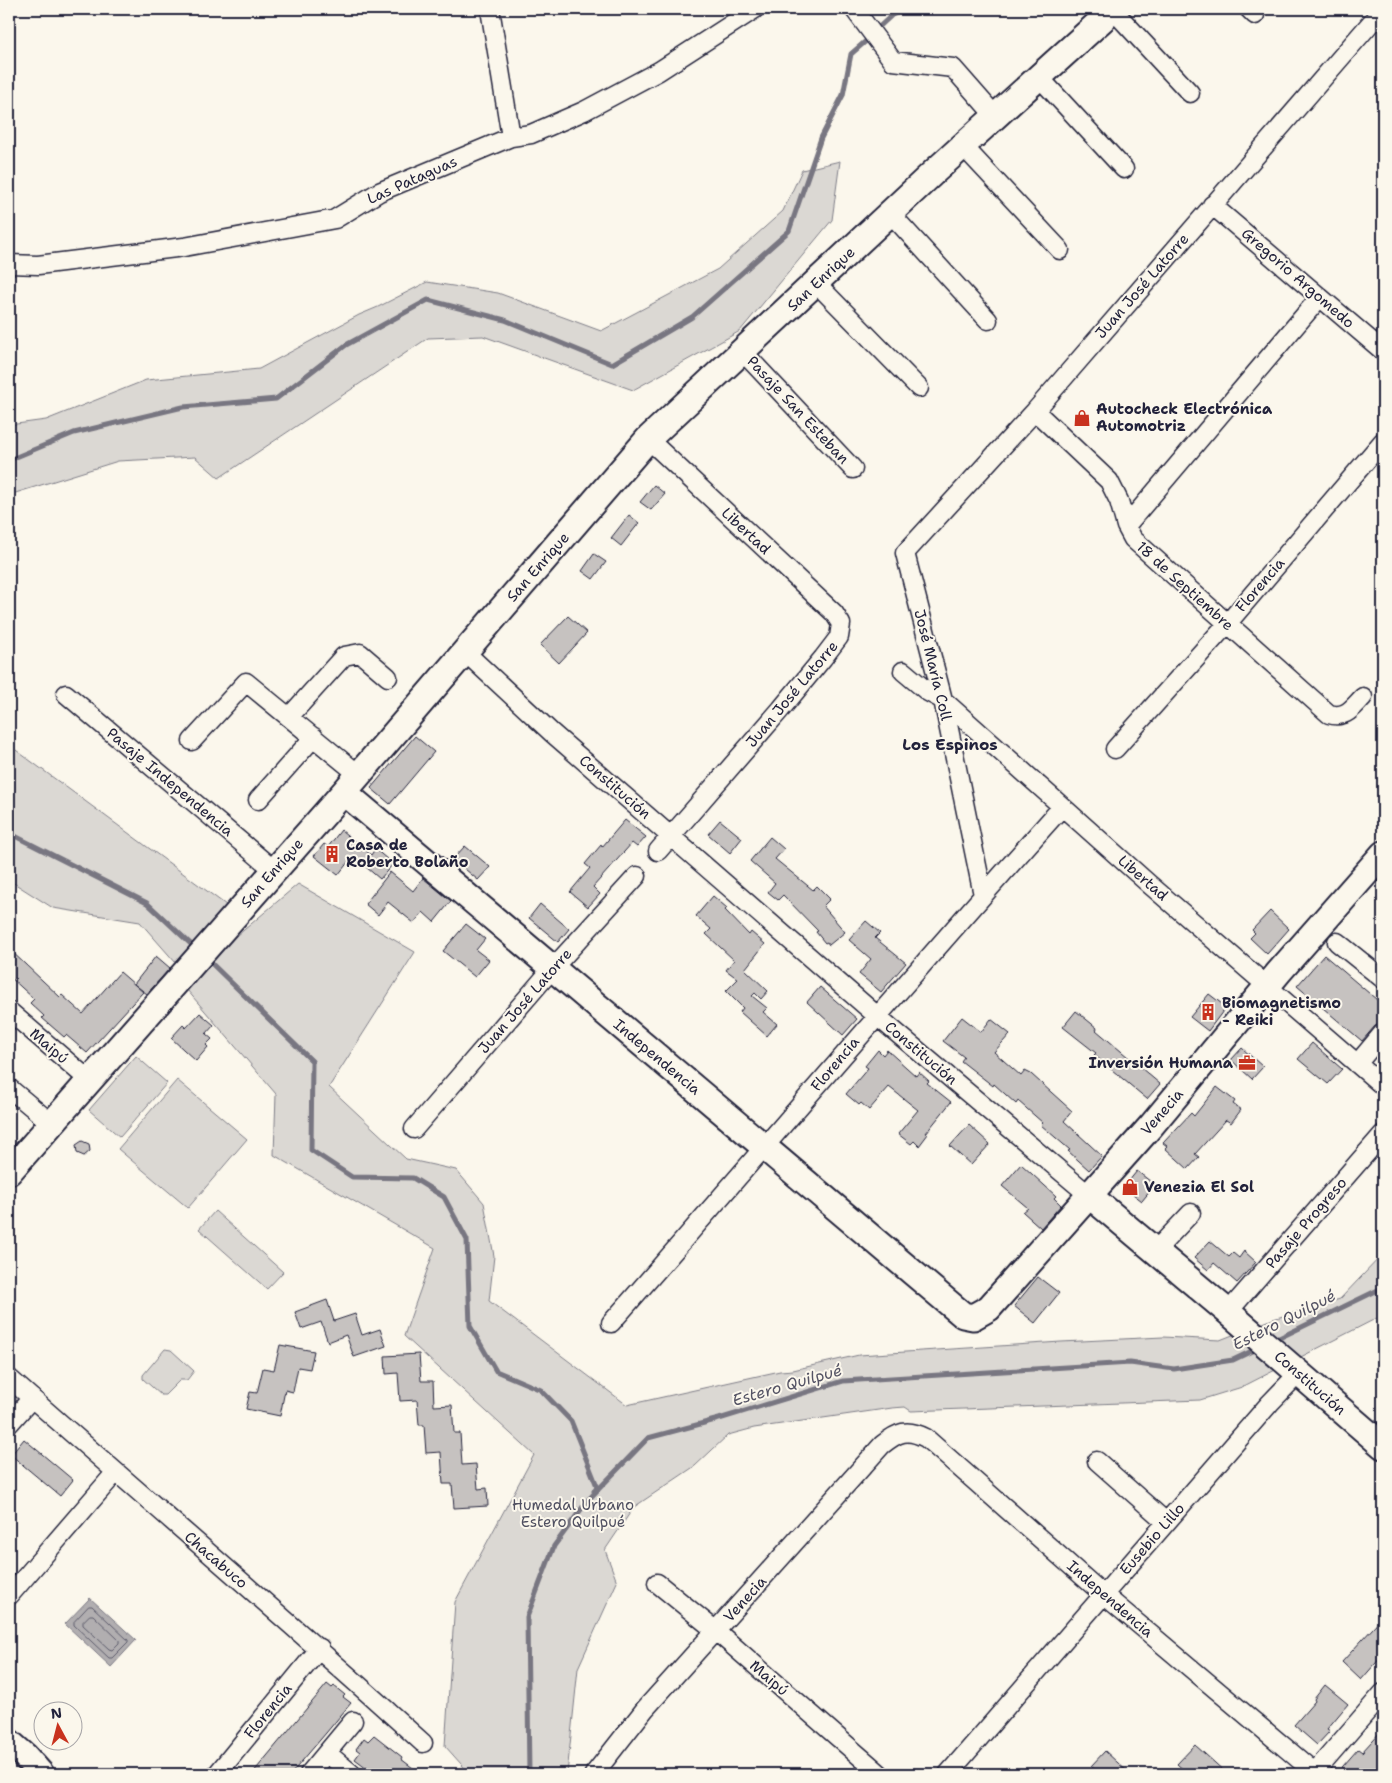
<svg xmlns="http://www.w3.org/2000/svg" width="1392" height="1783" viewBox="0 0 1392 1783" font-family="'Shantell Sans',sans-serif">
<rect width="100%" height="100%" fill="#fbf7ec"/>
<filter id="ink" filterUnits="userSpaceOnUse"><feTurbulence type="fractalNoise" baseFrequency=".02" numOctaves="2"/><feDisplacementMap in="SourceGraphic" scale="10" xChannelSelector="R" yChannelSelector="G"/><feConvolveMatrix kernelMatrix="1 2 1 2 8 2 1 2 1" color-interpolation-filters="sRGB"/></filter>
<g filter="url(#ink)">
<path fill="#dbd8d3" stroke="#7e7d87" d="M840,161L832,220L740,331L633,390L483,336L428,338L219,478L195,457L118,461L9,495V425L46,420L146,380L259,369L359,315L378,307L427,282L498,293L601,331L718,269L783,211L802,170Z
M9,745L226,905L223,915L238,935L298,884L415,952L329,1087L406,1159L456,1170L484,1203L494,1256L489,1301L627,1405L780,1371L793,1370L859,1355L1061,1342L1163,1337L1220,1340L1273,1319L1340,1299L1383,1254V1315L1242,1387L1200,1400L911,1411L905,1407L892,1408L754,1428L728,1435L695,1466L634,1507L605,1550L617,1582L578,1668L567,1774H470L445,1746L455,1602L534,1455L404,1336L435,1248L274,1155L276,1094L187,990L176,963L140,922L53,908L9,880Z
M136,1056L167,1083L120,1137L89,1110Z
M177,1080L247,1139L188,1208L118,1149Z
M215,1211L283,1272L267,1289L199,1229Z
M165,1349L171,1350L194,1371L187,1380H180L165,1395H161L143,1379V1375Z"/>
<path fill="#b1aeb0" stroke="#787681" d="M90,1598L136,1640L111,1667L65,1624Z"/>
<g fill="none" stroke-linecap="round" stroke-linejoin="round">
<path stroke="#5b5a6a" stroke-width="1" d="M89,1606H92L128,1640V1642L112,1658H109L74,1625V1622Z
M90,1615H93L119,1640V1643L112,1650L109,1649L83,1625V1622Z"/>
<path stroke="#787681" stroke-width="5" d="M878,28L892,15L906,9
M9,460L74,433L183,407L276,399L346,345L428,300L505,320L612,364L692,317L789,231L821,138L843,95L851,54L866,41
M9,833L147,903L196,949
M206,958L312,1061L311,1150L352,1177L413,1178L444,1197L467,1240L470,1326L496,1371L541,1390L571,1421L597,1486L594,1491
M1273,1341L1378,1290L1383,1285
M529,1774L527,1617L554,1546L588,1500L648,1438L719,1419L843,1381L1130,1363L1174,1369L1233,1360L1258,1348"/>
</g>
<path fill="#c6c2c0" stroke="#22223b" d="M654,485L665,494L651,510L640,502Z
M629,515L639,523L621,546L611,538Z
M594,554L606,562L593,579L582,571Z
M568,616L587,633L559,663L540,645Z
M415,736L434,752L390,804L371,788Z
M625,820L646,837L637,847L632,843L593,887L600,894L588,907L570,892L590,868L585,864L601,845L602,847Z
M720,820L742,838L730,853L708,834Z
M341,830L371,855L375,849L393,864L380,879L353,856L338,875L314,856L324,844L328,847Z
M770,837L784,849L775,859L813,890L817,886L830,899L823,906L845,932L829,945L827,942L825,943L816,932L818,931L783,895L778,900L768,892L775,883L750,861Z
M465,846L490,867L478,880L453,859Z
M390,872L413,891L423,878L451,901L434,922L423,912L414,923L388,902L378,915L365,904Z
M713,896L727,908L725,910L749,935L751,932L765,944L745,969L768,991L761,999L755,993L752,996L767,1008L763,1012L777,1024L767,1036L740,1012L743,1008L726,991L738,979L726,970L734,960L706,934L711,929L696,916Z
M540,904L569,929L558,942L529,918Z
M1270,911L1289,929L1267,954L1250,938L1255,933L1252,930Z
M866,921L880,933L875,938L906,963L881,992L859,974L871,959L849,940Z
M466,924L485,939L476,950L489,960L475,977L443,951Z
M9,949L60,997L62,995L83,1014L120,972L143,992L87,1053L66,1035L64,1037L42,1018L44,1016L30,1003L34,999L9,976Z
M1324,955L1383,1005V1023L1375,1026L1362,1041L1297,986Z
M156,956L170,968L147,994L134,984Z
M820,987L857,1019L843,1035L807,1002Z
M1209,994L1226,1007L1208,1031L1190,1017Z
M1076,1011L1097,1028L1096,1030L1160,1084L1147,1099L1094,1055L1096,1053L1063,1027Z
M200,1013L214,1025L206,1034L212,1039L206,1045L208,1047L196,1061L171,1038L183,1025L186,1028Z
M962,1017L981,1032L991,1019L1010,1034L994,1052L1021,1076L1025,1071L1031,1074L1072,1111L1064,1121L1102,1156L1089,1170L1068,1151L1070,1150L1041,1125L1043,1123L1018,1101L1016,1104L994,1084L993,1086L961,1061L964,1057L943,1041Z
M1312,1043L1342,1069L1328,1084L1298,1059Z
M1242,1048L1263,1067L1252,1079L1231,1060Z
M878,1050L883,1055L887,1050L916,1076L919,1072L929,1081L927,1083L951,1102L926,1133L928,1134L919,1146L914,1141L911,1144L898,1134L918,1110L889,1087L869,1110L861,1103L859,1105L846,1094L868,1068L865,1066Z
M1217,1087L1235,1101L1233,1104L1241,1110L1231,1123L1226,1120L1195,1154L1199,1157L1188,1169L1165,1148L1167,1146L1163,1143L1191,1113L1194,1116Z
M969,1125L990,1144L971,1165L950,1146Z
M82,1141L89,1144L90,1151L84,1156L77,1153L76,1145Z
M1021,1164L1056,1196L1054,1198L1061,1205L1041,1228L1023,1212L1028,1208L1002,1186Z
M1137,1171L1155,1185L1142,1201L1124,1187Z
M1210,1241L1229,1257L1233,1253L1239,1258L1244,1251L1256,1262L1237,1283L1214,1263L1208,1270L1194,1258Z
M1038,1277L1059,1293L1035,1323L1014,1306Z
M327,1300L334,1321L355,1314L362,1335L380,1329L386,1346L354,1357L346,1335L328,1342L321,1322L301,1329L295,1312Z
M280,1345L314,1351L310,1369L298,1367L293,1392L285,1390L280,1416L246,1409L250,1392L257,1393L263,1368L274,1370Z
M419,1354L421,1381H433L434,1406L452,1405L454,1433H460L462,1465L476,1464L478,1489L487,1488L488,1506L454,1508L452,1484H443L441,1452L426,1453L424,1425H419L417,1400L400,1401L398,1373L386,1374L385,1356Z
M24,1439L73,1480L60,1496L11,1455Z
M1383,1617V1655L1361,1680L1342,1662Z
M327,1684L332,1688L334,1686L345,1695L343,1697L351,1703L326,1733L291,1774H252Z
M1325,1685L1348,1704L1327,1729L1330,1731L1317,1745L1294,1725L1315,1701L1314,1699Z
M1383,1729V1764L1375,1774H1336L1358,1749L1362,1752Z
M374,1735L402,1757L401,1759L421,1774H375L355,1759L360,1752L356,1749L364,1738L368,1741Z
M1195,1745L1215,1763L1227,1774H1188L1177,1764Z
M1105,1751L1130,1774H1100L1091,1766Z"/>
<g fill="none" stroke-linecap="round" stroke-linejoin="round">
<g stroke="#22223b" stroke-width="21">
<path id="street" d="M490,9L511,137
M854,9L893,61L953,68L996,117
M1249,9L1255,15
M1113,10L1190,93
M1039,77L1124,169
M963,146L1060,250
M1212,205L1383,351
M891,214L988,320
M9,264L38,265L184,247L335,219L379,192L511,137L531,134L584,111L659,71L755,9
M816,283L919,388
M743,352L853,469
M1035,411L1109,481L1119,501L1126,526L1133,539L1329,714C1346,719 1352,708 1363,697
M648,439L834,613L841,624L839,637L823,658L781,709L658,851
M1126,526L1320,297
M465,652L552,733L891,1028L1090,1196
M903,671L928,692L943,700L1149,884L1383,1086
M66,694L274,870
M289,717L344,656L360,653L388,677
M192,741L246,682L358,774
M1115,749L1227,624L1383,441
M258,800L314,737
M983,895L943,700L905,553L1035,411L1376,17
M1337,942L1383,979
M9,1011L90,1081
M1357,1064L1383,1033
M9,1088L51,1123
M414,1129L552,969L637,876
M1155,1251L1191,1213
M1228,1312L1383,1134
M611,1323C762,1151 909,977 1062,807
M9,1378C147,1500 287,1619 423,1743
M9,1424L32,1398
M1097,1461L1166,1522
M657,1583L716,1631L880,1774
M9,1596L116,1472
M327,1753L352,1774
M217,1774L320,1648
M309,1774L353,1721
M594,1774L645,1709L882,1445C898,1432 907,1428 926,1438L1104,1595L1314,1772
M948,1774L1270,1403L1299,1373
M1313,1774L1383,1693"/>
</g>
<g stroke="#22223b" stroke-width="29">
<path id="secondary" d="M344,792L963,1315L973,1317L989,1308L1151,1126L1279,972L1383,854
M9,1172L344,792L648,439L935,171L1114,9
M1090,1196L1228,1312L1383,1446
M9,1742L25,1756L41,1774"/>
</g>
<use href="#street" stroke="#fbf7ec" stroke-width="18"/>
<use href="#secondary" stroke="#fbf7ec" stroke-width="25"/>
</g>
</g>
<defs>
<g id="shop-bare" transform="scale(1.35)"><path d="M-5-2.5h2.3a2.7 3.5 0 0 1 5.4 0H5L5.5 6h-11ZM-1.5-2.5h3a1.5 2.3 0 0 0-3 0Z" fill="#c8321e" stroke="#fbf7ec" stroke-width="2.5" paint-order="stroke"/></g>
<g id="building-bare" transform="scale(1.35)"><path d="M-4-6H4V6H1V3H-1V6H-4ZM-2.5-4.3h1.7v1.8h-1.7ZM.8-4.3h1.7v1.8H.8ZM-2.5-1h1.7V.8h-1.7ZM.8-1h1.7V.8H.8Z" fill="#c8321e" stroke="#fbf7ec" stroke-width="2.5" paint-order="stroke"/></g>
<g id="office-bare" transform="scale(1.35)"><path d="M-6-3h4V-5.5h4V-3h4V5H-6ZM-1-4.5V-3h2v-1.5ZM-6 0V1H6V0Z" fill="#c8321e" stroke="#fbf7ec" stroke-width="2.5" paint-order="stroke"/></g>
</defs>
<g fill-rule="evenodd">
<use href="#shop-bare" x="1082" y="418"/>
<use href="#building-bare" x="332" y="854"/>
<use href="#building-bare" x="1208" y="1012"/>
<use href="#office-bare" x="1247" y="1063"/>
<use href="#shop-bare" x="1130" y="1187"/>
</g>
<g text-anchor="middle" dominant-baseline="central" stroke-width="4" stroke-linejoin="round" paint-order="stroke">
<g font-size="15" fill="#22223b" stroke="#fbf7ec">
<text transform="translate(412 180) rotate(-24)">Las Pataguas</text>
<text transform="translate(1298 278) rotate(41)">Gregorio Argomedo</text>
<text transform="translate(821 279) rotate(-43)">San Enrique</text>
<text transform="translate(1142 286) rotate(-49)">Juan José Latorre</text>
<text transform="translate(798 410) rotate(47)">Pasaje San Esteban</text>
<text transform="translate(746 531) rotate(43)">Libertad</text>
<text transform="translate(538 567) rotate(-49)">San Enrique</text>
<text transform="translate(1260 585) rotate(-49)">Florencia</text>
<text transform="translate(1185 586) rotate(42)">18 de Septiembre</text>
<text transform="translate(933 665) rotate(76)">José María Coll</text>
<text transform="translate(792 694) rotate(-50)">Juan José Latorre</text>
<text transform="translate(170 782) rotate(40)">Pasaje Independencia</text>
<text transform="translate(615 787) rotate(41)">Constitución</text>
<text transform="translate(272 873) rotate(-49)">San Enrique</text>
<text transform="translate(1143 878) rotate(41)">Libertad</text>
<text transform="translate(525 1001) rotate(-49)">Juan José Latorre</text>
<text transform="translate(49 1046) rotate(41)">Maipú</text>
<text transform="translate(921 1053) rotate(40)">Constitución</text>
<text transform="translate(657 1057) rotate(40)">Independencia</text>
<text transform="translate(835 1064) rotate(-50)">Florencia</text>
<text transform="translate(1162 1112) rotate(-49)">Venecia</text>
<text transform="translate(1306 1223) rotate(-49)">Pasaje Progreso</text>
<text transform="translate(1310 1383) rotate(41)">Constitución</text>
<text transform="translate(1152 1539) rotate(-49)">Eusebio Lillo</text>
<text transform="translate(216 1560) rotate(41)">Chacabuco</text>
<text transform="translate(745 1599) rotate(-48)">Venecia</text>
<text transform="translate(1110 1599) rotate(41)">Independencia</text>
<text transform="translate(769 1678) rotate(41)">Maipú</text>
<text transform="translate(268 1711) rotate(-51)">Florencia</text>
</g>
<g font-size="15" font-weight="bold" fill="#22223b" stroke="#fbf7ec" text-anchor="start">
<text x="1096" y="409">Autocheck Electrónica<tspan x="1096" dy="17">Automotriz</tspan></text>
<text x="346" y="845">Casa de<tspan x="346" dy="17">Roberto Bolaño</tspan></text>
<text x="1222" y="1003">Biomagnetismo<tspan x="1222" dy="17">- Reiki</tspan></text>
<text x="1233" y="1063" text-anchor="end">Inversión Humana</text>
<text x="1144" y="1187">Venezia El Sol</text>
</g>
<g font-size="15" fill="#505061" stroke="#fbf7ec">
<text x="573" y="1505">Humedal Urbano<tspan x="573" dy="17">Estero Quilpué</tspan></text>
</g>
<g font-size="16" font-weight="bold" fill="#22223b" stroke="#fbf7ec">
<text x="950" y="744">Los Espinos</text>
</g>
<g font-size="16" font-style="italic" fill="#545364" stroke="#fbf7ec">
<text transform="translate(1284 1320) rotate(-27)">Estero Quilpué</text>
<text transform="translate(787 1385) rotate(-16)">Estero Quilpué</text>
</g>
</g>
<rect width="1392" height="1783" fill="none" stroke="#fbf7ec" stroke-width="30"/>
<rect x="15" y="15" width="1362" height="1753" fill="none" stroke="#22223b" stroke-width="2" filter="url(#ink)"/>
<g transform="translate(58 1726) rotate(353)"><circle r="24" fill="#fbf7ec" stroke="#a4a2a5"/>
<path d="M0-4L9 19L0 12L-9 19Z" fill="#c8321e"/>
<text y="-8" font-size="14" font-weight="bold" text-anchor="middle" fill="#22223b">N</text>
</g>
</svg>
